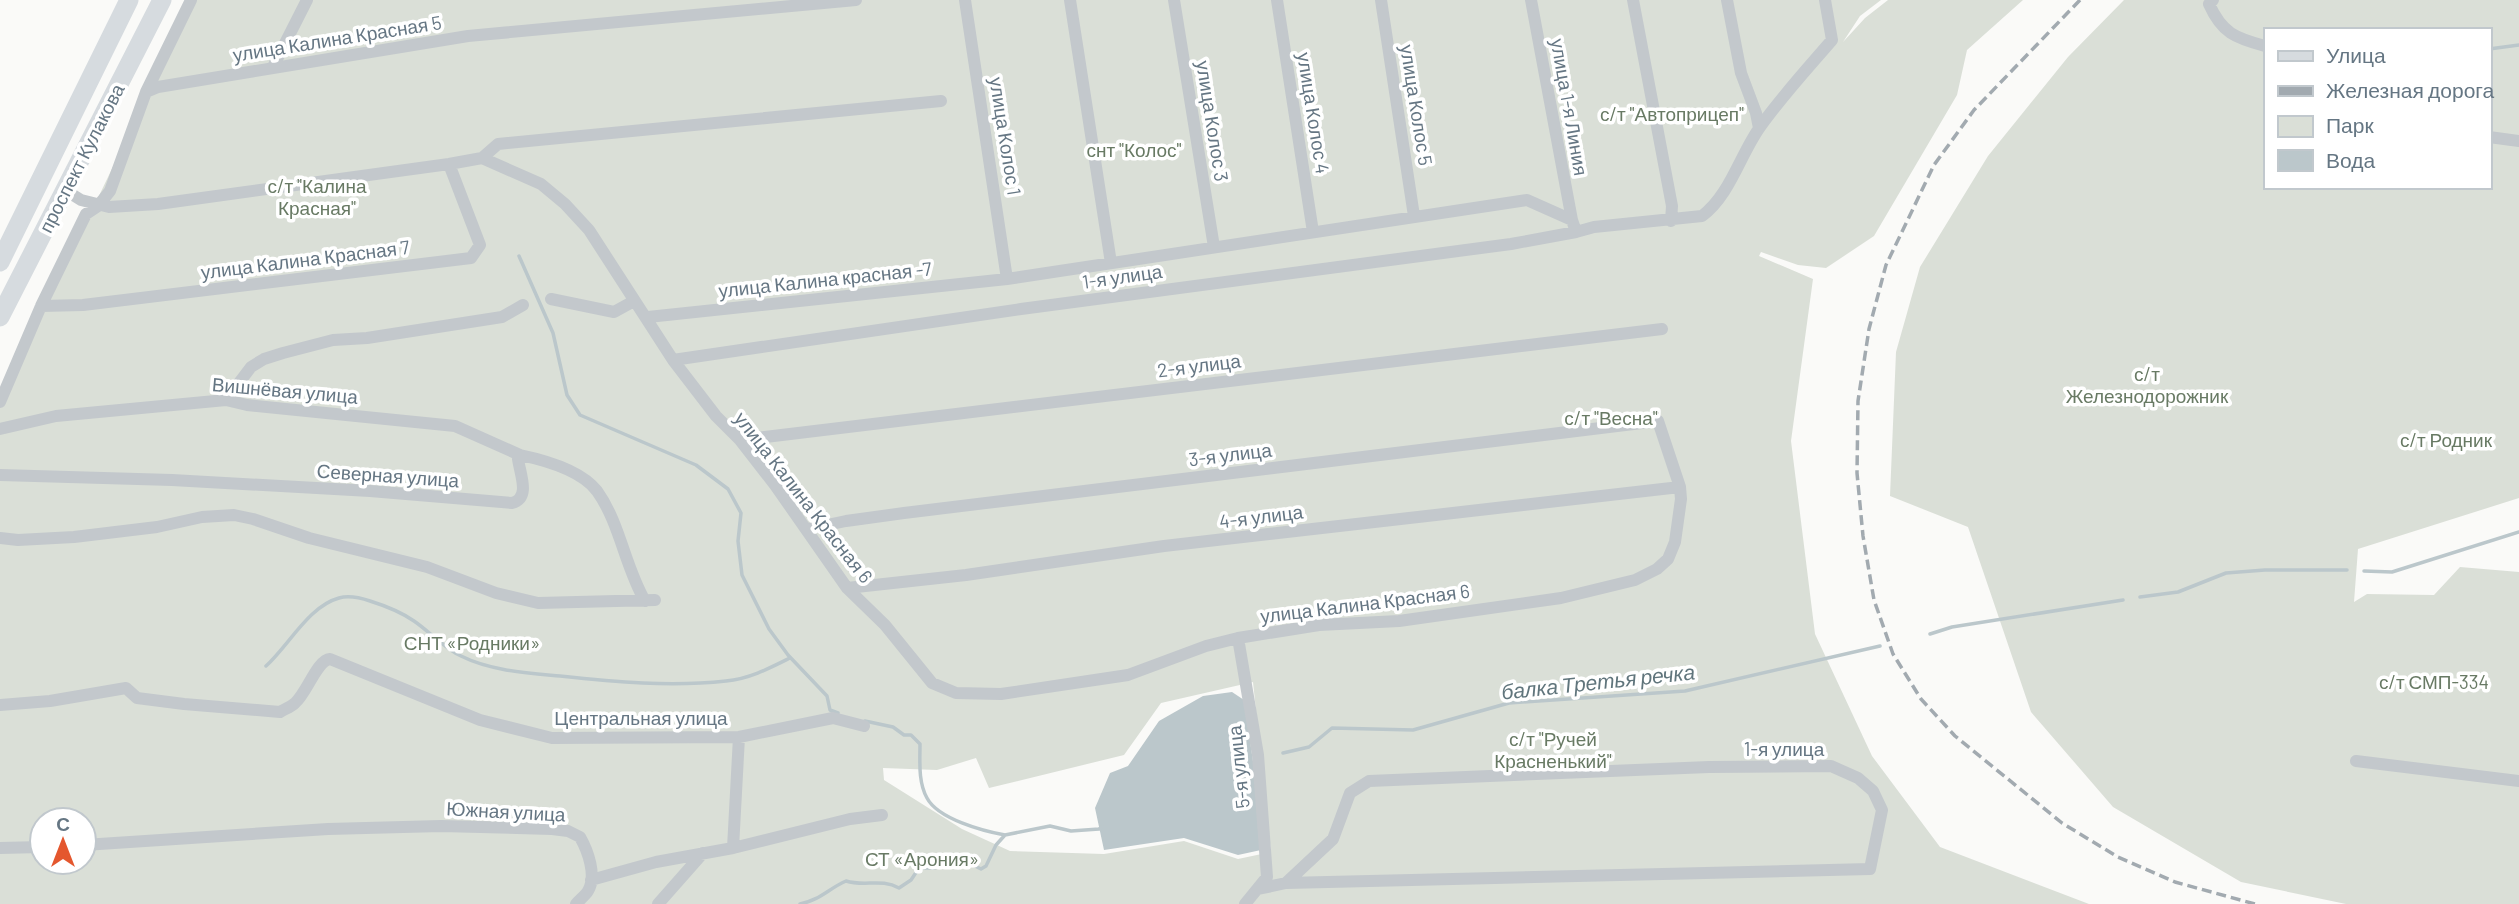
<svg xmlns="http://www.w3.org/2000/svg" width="2519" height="904" viewBox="0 0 2519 904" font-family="Barlow,sans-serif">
<rect width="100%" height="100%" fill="#fafaf8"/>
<path fill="#dadfd7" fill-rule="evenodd" d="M193,0H1881L1860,16L1843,42L1865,18L1888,0H2023L1967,50L1957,95L1874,236L1826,268L1798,265L1761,252L1759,256L1813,279L1791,441L1815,634L1872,756L1940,847L2089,904H0V402ZM1253,682L1271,852L1238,859L1184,841L1104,854L1010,851L962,829L884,780L883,768L937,770L976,758L989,788L1124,755L1161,703ZM42,820H84V862H42Z
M2124,0H2519V498L2358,549L2354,602L2367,594L2434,595L2460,567L2519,572V904H2346L2241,882L2113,807L2031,712L1968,527L1890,496L1896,352L1920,267L1988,156L2068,57ZM2265,30H2489V187H2265Z"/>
<path fill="#bbc7cb" d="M1232,692L1244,700L1254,768L1261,850L1238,855L1184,838L1104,850L1095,808L1110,773L1128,766L1159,721L1203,696Z"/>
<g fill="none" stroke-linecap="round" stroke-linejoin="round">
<path stroke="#bbc7cb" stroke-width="3.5" d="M2489,49L2519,45
M519,256L553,333L567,395L580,415L696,465L728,489L741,513L738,541L742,575L769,629L788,655L827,696L830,710L838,713
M2364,571L2392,572L2519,532
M2140,597L2178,592L2226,573L2265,570H2347
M1930,634L1952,627L2123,600
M266,666C289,645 309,606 339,598C350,595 361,598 370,601C386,606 401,612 414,621C430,632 444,648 461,656C491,671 528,673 560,676C614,682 671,687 726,681C749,679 770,668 790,658
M865,721L893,727L904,735H911L920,744C920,761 918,782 927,798C938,819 983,831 1005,835
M1283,753L1309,747L1332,728L1413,730L1509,703L1685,691L1880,646
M800,904C820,900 828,889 846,881C865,887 881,878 899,888L911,880L919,868H934L952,862H967L981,869L986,866L996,845L1005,835L1050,826L1071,831L1099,829L1102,827"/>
<path stroke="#c3c8cc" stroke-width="12" d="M965,0L1007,279
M1070,0L1111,263
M1174,0L1214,247
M1277,0L1313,232
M1381,0L1414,216
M1531,0L1572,220
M1633,0L1672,206L1671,221
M1727,0L1741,73L1756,113L1759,128
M2213,0L2209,4C2222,33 2235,38 2265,46
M273,67L307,0
M146,92L191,0
M2489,137L2519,141
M482,158L541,184L565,204L589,230L673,360L716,416L740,440L775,485L847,588L885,625L932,683L956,693L1001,694L1128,675L1206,646L1238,638L1319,625L1399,621L1561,598L1635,580L1657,569L1668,559L1675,542L1681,499L1680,487L1658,421L904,513L846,521L808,529
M65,190L81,200L109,207L158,204L449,164L482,158L498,144L941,101
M551,299L614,312L634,301
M41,306L83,305L471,258L480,245L449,164
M648,317L1007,279L1527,200L1572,220L1576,232L1594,227L1702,216C1730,195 1740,155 1760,127C1782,96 1808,68 1832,40L1825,0
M673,360L1021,309L1511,244L1576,232
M226,400L251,367L264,359L283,353L333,340L367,338L502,317L523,305
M0,402L41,306L86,214L98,206L110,191L146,92L158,87L468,36L856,0
M0,429L56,416L226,400L247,405L455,426L520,455
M740,440L1662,329
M0,475L172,480L370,491L512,503C531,498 520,474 518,459L520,455C544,460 581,470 597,491C620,523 625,567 645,601
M0,538L18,540L74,537L157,527L202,517L234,515L253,519L309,538L427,567L496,593L538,603L655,600
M847,588L966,575L1164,546L1680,487
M1238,638L1258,755L1267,877L1245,904
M0,705L50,701L126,688L137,698L184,704L280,712C285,709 291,707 295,703C307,693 317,660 330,659L480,720L552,738L739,737L833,718L864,726
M2356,761L2519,781
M84,845L328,829L441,826L552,829L568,831L580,837C588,851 597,876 588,891C585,896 579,900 576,904
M0,848L42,847
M733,848L739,737
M591,880L656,862L733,848L850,819L882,815
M1258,889L1286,883L1870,869L1882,810L1873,791L1858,778L1831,766L1709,767L1369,781L1350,793L1333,839L1286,883
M658,904L703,853"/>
<path stroke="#d6dbdf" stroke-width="19" d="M0,262L129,0
M0,317L162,0"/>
<path stroke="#a2aab0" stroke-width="3.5" stroke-dasharray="10 5" stroke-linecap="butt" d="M2080,0L1974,110L1934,165L1886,265L1869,329L1858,401L1857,473L1863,536L1874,600L1893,654L1921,699L1955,736L2062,823L2118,857L2175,882L2255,904"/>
</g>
<g text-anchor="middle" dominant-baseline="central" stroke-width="7" stroke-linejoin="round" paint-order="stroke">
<g font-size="19" fill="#657683" stroke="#fff">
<text transform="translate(337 38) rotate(-9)">улица Калина Красная 5</text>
<text transform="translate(1417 105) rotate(81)">улица Колос 5</text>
<text transform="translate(1570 107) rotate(80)">улица 1-я Линия</text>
<text transform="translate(1314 113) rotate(81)">улица Колос 4</text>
<text transform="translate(1213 121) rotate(81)">улица Колос 3</text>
<text transform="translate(1006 136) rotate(81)">улица Колос 1</text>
<text transform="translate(81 158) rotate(-63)">проспект Кулакова</text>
<text transform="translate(305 259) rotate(-7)">улица Калина Красная 7</text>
<text transform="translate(1122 276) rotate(-8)">1-я улица</text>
<text transform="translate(825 279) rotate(-6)">улица Калина красная -7</text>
<text transform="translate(1199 365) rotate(-7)">2-я улица</text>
<text transform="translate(285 390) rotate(5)">Вишнёвая улица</text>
<text transform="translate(1230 454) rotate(-7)">3-я улица</text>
<text transform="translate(388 475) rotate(4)">Северная улица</text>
<text transform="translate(804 497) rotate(52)">улица Калина Красная 6</text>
<text transform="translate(1261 516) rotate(-7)">4-я улица</text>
<text transform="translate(1365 603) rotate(-7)">улица Калина Красная 6</text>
<text x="641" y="717">Центральная улица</text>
<text x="1784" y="748">1-я улица</text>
<text transform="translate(1238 767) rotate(-96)">5-я улица</text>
<text transform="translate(506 811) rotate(3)">Южная улица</text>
</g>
<g font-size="19" fill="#687a64" stroke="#fff">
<text x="1672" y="113">с/т "Автоприцеп"</text>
<text x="1134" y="149">снт "Колос"</text>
<text x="317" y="185">с/т "Калина<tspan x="317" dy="22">Красная"</tspan></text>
<text x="2147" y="373">с/т<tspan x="2147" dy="22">Железнодорожник</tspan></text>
<text x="1611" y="417">с/т "Весна"</text>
<text x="2446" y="439">с/т Родник</text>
<text x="472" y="642">СНТ «Родники»</text>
<text x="2434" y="681">с/т СМП-334</text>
<text x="1553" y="738">с/т "Ручей<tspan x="1553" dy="22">Красненький"</tspan></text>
<text x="922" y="858">СТ «Арония»</text>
</g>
<g font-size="21" font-style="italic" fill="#60757c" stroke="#fff">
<text transform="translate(1598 681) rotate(-6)">балка Третья речка</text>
</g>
</g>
<rect x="2264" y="28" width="228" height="161" fill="#ffffff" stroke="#c1c8cd" stroke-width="2"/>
<rect x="2278" y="51" width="35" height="10" fill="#d6dbdf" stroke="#c1c8cd" stroke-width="2"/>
<text x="2326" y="63" font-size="21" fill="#657683">Улица</text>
<rect x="2278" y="86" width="35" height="10" fill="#a2aab0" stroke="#c1c8cd" stroke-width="2"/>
<text x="2326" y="98" font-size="21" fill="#657683">Железная дорога</text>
<rect x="2278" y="116" width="35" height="21" fill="#dadfd7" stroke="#c1c8cd" stroke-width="2"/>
<text x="2326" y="133" font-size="21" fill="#657683">Парк</text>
<rect x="2278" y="150" width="35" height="21" fill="#bbc7cb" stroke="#c1c8cd" stroke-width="2"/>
<text x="2326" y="168" font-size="21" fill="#657683">Вода</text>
<g transform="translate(63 841)"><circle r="33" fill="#ffffff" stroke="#c1c8cd" stroke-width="2"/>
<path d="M0-5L12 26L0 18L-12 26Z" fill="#e4572e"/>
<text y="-10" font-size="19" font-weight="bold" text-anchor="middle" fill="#657683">С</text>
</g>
</svg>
